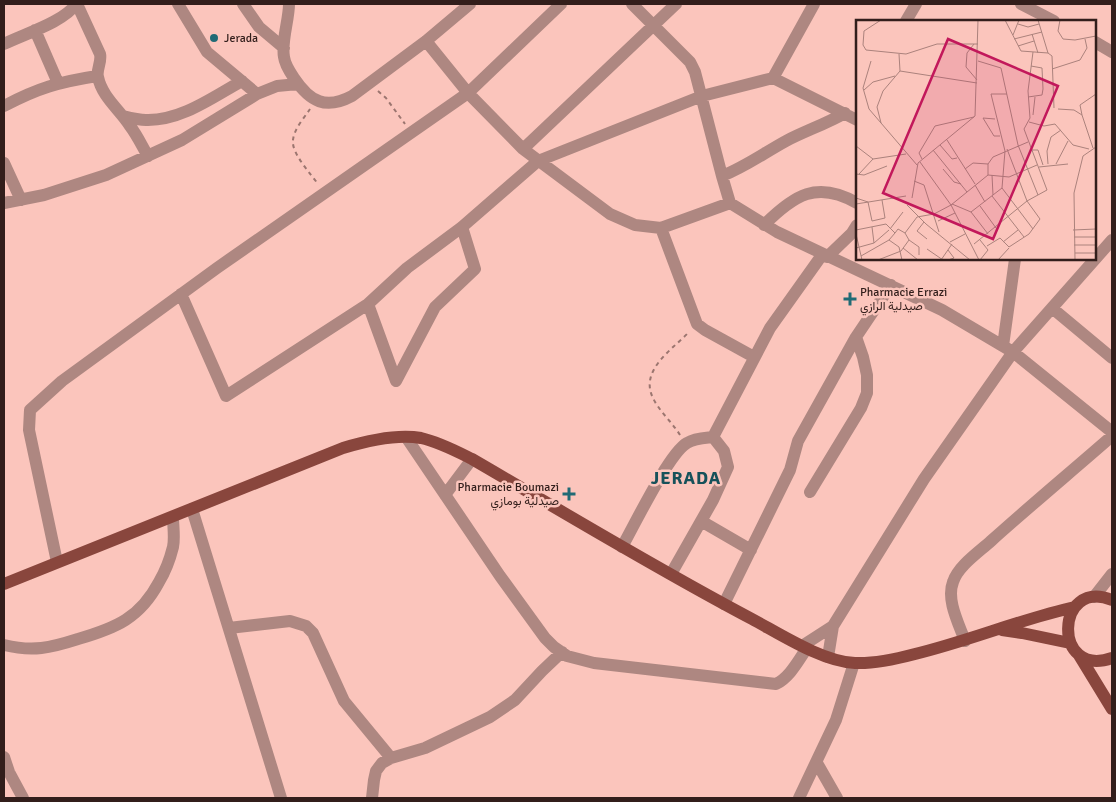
<svg xmlns="http://www.w3.org/2000/svg" width="1116" height="802" viewBox="0 0 1116 802" font-family="Signika,Vazirmatn,sans-serif">
<rect width="100%" height="100%" fill="#fbc5bc"/>
<g fill="none" stroke-linecap="round" stroke-linejoin="round">
<path stroke="#9b756f" stroke-width="2" stroke-dasharray="4 4" stroke-linecap="butt" d="M378,91L386,98L405,124
M310,109C304,118 294,129 293,140C291,153 311,174 318,184
M680,435C672,422 659,411 653,398C639,370 673,349 689,332"/>
<path stroke="#ae8781" stroke-width="12" d="M77,4L100,54C102,62 96,70 98,77C102,97 120,110 130,126C137,135 142,146 148,156
M178,4L207,52L257,94
M243,4L259,27L284,48
M289,4C289,20 281,42 284,57C285,65 290,72 294,78C310,102 326,110 352,96L426,41L470,4
M632,4L690,62L695,72L722,176L730,203
M1021,4L1054,21
M906,21L916,4
M35,30L58,83
M426,41L468,93L523,149L610,214L635,225L661,228L730,203L777,232L942,310L1013,352L1112,432
M1095,42L1112,52
M4,44C24,34 64,22 76,4
M773,78L814,4
M4,106C38,88 59,82 97,76
M123,116C131,118 139,120 146,120C181,121 213,97 242,81
M523,149L676,4
M4,163L21,200
M722,176C745,167 764,153 786,141C805,131 826,124 845,113
M4,203L44,195L106,175L182,140L257,94L277,86L298,84
M764,225C794,195 817,180 857,203
M661,228L697,324L705,330L754,357
M827,257L852,233L857,225
M181,294L226,396L368,304L407,268L462,227L538,161L702,96L773,78L857,120
M368,304L396,381L435,307L475,269L462,227
M1052,308L1112,358
M1003,346L1015,259
M406,437L500,576L545,638L554,647L567,656L594,663L776,684C790,677 798,661 807,648
M713,437L770,328L822,255
M810,492L861,408L867,393V375L863,357L856,337
M445,495L472,459
M192,509L281,798
M701,521L751,550
M622,547C634,526 669,453 687,443C695,438 704,438 713,437
M57,562L29,430L30,410L62,381L217,268L468,93L561,4
M671,574L713,500L728,467L724,451L713,437
M1094,597L1112,574
M724,604L790,470L798,441L856,337L891,285
M229,628L290,621L306,626L313,633L344,701L391,758
M965,641C959,624 946,600 953,582C958,566 979,552 991,541C1031,505 1072,471 1112,436
M4,645C33,652 50,648 78,639C116,628 140,618 159,582C165,572 170,559 173,547C175,538 173,526 173,517
M802,646L833,626
M828,657L833,626L924,479L1013,352L1112,240
M4,757L9,772L23,798
M817,763L837,798
M372,798L374,780L376,771L382,763L391,758L425,748L490,717L515,700L542,671L562,652
M799,798L836,720L854,663"/>
<path stroke="#89463d" stroke-width="12" d="M4,584L343,448C366,441 398,434 421,438C439,442 456,451 472,459C565,513 657,569 752,619C780,634 823,662 855,663C875,664 896,659 915,654C969,641 1021,619 1075,607
M1112,600C1055,577 1052,679 1112,658
M1002,630L1022,633L1070,643
M1079,655L1112,709"/>
</g>
<g fill="#206a75" stroke="#fbc5bc" stroke-width="2">
<circle cx="214" cy="38" r="5"/>
<path d="M847.5 291.5h5v5h5v5h-5v5h-5v-5h-5v-5h5z"/>
<path d="M566.5 486.5h5v5h5v5h-5v5h-5v-5h-5v-5h5z"/>
</g>
<g text-anchor="middle" dominant-baseline="central" stroke-width="5" stroke-linejoin="round" paint-order="stroke">
<g font-size="12" fill="#321e1b" stroke="#fbc5bc" text-anchor="start">
<text x="224" y="38">Jerada</text>
<text x="860" y="292">Pharmacie Errazi<tspan x="860" dy="14">صيدلية الرازي</tspan></text>
<text x="559" y="487" text-anchor="end">Pharmacie Boumazi<tspan x="559" dy="14">صيدلية بومازي</tspan></text>
</g>
<g font-size="18" font-weight="bold" letter-spacing="1" fill="#16515a" stroke="#fbc5bc">
<text x="686" y="478">JERADA</text>
</g>
</g>
<g transform="translate(856 20)">
<rect width="240" height="240" fill="#fbc5bc"/>
<path fill="none" stroke="#ab827c" stroke-width="1" d="M25,0L8,11L7,25L10,30L50,34L81,24H122M149,0L165,31L192,33M182,0L192,33L196,36L198,88M204,0L202,11L207,19L219,20L240,16M162,4L172,7L183,4M176,14L182,33M157,15L163,0M158,19L186,12M118,24L111,33L110,47L121,60M162,26L178,21M15,41L7,68L13,89L61,145M122,41L145,48L162,125L182,175M196,49L224,40L231,28L229,19M44,51L121,63M8,70L17,62L39,56M172,77L186,75L187,69L186,48L175,46M202,89L218,90L226,95L237,128M177,95L179,77M226,95L224,85L240,74M139,99L127,98L138,116H144M173,102L188,106L199,104L217,125L233,129M25,103L21,87L27,71L44,51L43,34M91,120L119,164M84,125L96,139L101,138M0,126L17,139M77,130L111,172M174,130H182L187,145M66,139L63,133L79,106L118,97M64,142L95,185L123,240M192,144L191,131L195,117L205,110M200,144L212,121M183,147L212,144M87,149L98,162L105,164M109,149L117,143L132,144M0,154L8,155L31,146M3,154L17,139L50,134M132,155L153,157L181,145M136,155L137,175M58,161L68,165L83,212M119,165L129,182M146,168L177,209M136,176L168,217M0,178L12,182L16,201L29,198L26,180M56,178L62,143L119,96L122,0M0,184L50,176M96,184L115,192L132,214M51,185L70,204L114,240M124,186L140,208M115,192L146,168L149,131L135,74H151M82,201L99,193M68,202L61,211L71,219M16,207L18,223M34,209L47,192M0,210L30,204L39,213L42,209L49,213L53,220L45,231L22,240M217,210L240,209M49,213L61,197L78,194L95,185L132,155V144L137,137L172,122M0,214L6,240M218,217H240M33,220L43,227L46,240M53,220L63,227V235M124,220L132,230L124,240M94,222L109,214M147,222L162,210M118,224L171,181L191,170L168,109L174,98L172,71L177,32M218,225H240M131,226L144,218L153,227L173,214L184,199L171,181L151,129M0,228L18,223L33,210M47,228L62,240M71,229L87,240M219,233H240M5,236L33,220L39,213M85,240L96,224M92,240L98,238L92,230M142,240L153,228M219,240L218,173L227,136L240,127"/>
<path fill="#c2185b" fill-opacity="0.15" stroke="#c2185b" stroke-width="2.5" d="M92,19L202,66L137,219L27,173Z"/>
<rect width="240" height="240" fill="none" stroke="#321e1b" stroke-width="2.5"/>
</g>
<rect width="1116" height="802" fill="none" stroke="#321e1b" stroke-width="10"/>
</svg>
